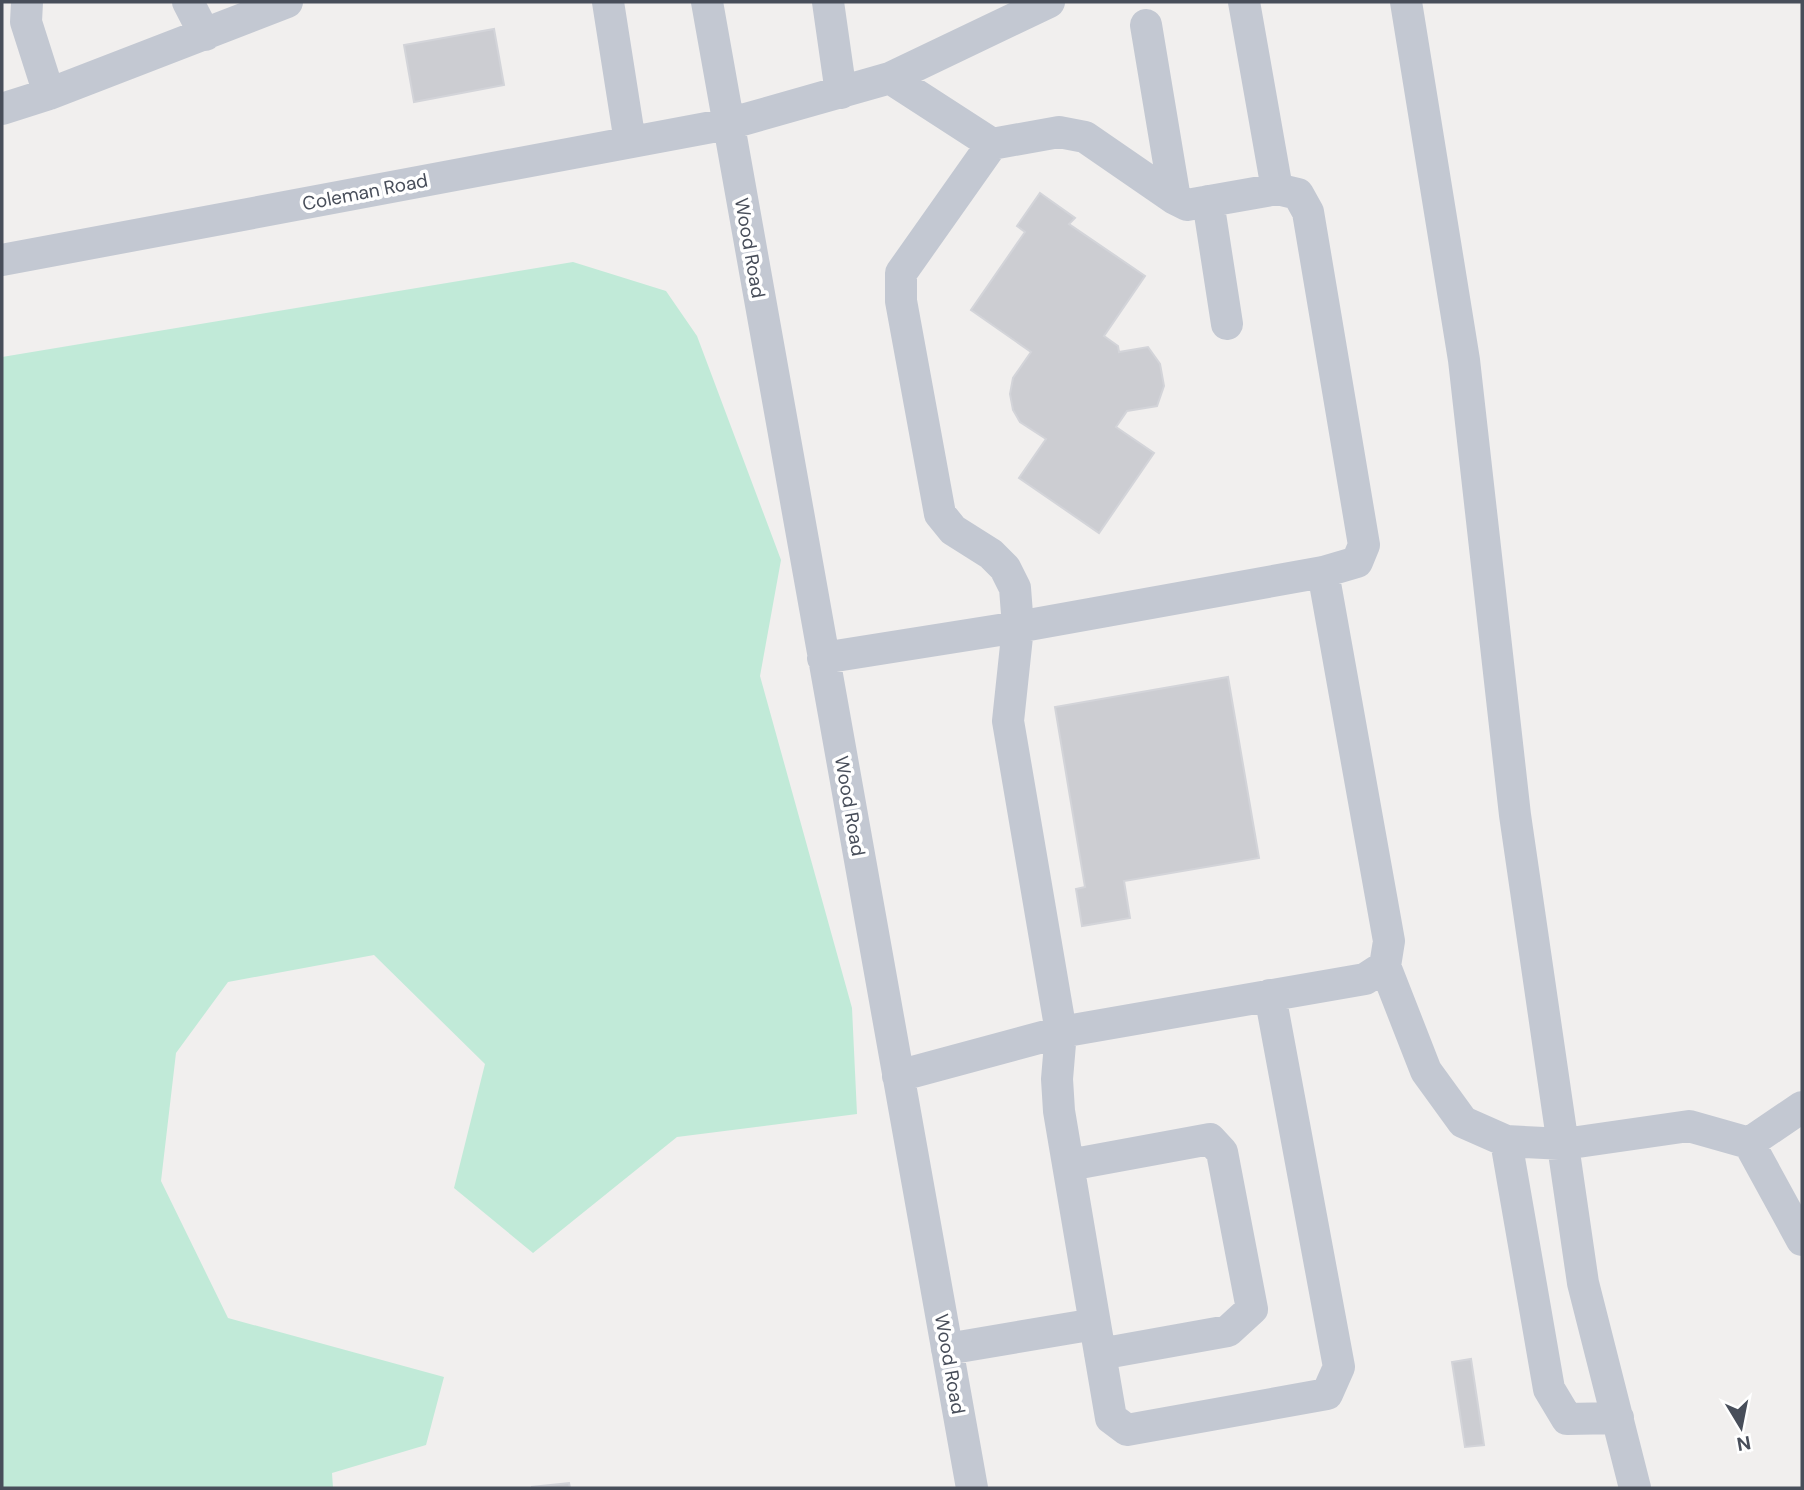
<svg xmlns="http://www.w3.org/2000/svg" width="1804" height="1490" viewBox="0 0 1804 1490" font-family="'DM Sans',sans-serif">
<rect width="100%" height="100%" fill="#f1efee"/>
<path fill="#c1ead8" d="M573,262L666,291L697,336L781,560L760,676L852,1008L857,1114L677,1137L533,1253L454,1188L485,1064L374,955L228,982L176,1053L161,1181L228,1318L444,1377L426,1445L332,1473L333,1488H2V357Z"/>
<path fill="#cccdd2" stroke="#d3d4d9" stroke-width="2" d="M494,29L504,85L414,102L404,45Z
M1040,193L1075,218L1069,224L1145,276L1104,336L1118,346L1119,352L1148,347L1160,364L1164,386L1157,406L1127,411L1116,427L1154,453L1099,533L1019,478L1046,439L1020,422L1013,410L1010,394L1013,378L1031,352L971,310L1025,232L1017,226Z
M1228,677L1259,858L1124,881L1130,918L1082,926L1076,889L1085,887L1055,707Z
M1471,1359L1484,1445L1465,1447L1452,1362Z
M569,1483L570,1488H532V1487Z"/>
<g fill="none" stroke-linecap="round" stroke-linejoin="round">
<path stroke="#c3c8d2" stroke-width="32" d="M27,2L26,22L49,94
M188,2L205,35
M608,2L630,142
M707,2L972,1488
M828,2L841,93
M1406,2L1464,360L1515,815L1583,1283L1635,1488
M1146,25L1175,199
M890,78L992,144L901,273V301L940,514L953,530L991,554L1005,568L1015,588L1018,627L1008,721L1061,1032L1057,1079L1059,1111L1095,1324L947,1349
M2,109L49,94L287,2
M992,144L1059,132L1085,137L1175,199L1187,205L1277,189
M1208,201L1227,324
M2,260L728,124L890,78L1049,2
M823,658L1018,627L1323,572L1357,562L1364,545L1308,212L1298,194L1277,189L1244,2
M1385,966L1426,1071L1463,1122L1506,1141L1564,1144L1689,1126L1749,1143L1802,1240
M898,1076L1061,1032L1365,979L1385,966L1389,941L1323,572
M1506,1141L1549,1389L1567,1419L1618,1418
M1749,1143L1802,1107
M1069,1165L1210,1139L1222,1152L1252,1309L1228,1331L1100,1354
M1095,1324L1111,1418L1127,1430L1327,1394L1339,1367L1270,995"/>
</g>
<g text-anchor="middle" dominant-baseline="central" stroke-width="7" stroke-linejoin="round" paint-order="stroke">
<g font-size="19" fill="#484e5a" stroke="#fff">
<text transform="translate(365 192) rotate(-11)">Coleman Road</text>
<text transform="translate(750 248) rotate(80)">Wood Road</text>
<text transform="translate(850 806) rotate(80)">Wood Road</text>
<text transform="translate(950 1364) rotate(80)">Wood Road</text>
</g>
</g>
<rect width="1804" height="1490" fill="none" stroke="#484e5a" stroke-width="7"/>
<g transform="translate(1741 1427) rotate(170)" stroke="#ffffff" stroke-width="5" paint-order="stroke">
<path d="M0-5L12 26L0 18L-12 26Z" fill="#484e5a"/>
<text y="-10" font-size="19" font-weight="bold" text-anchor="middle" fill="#484e5a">N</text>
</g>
</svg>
